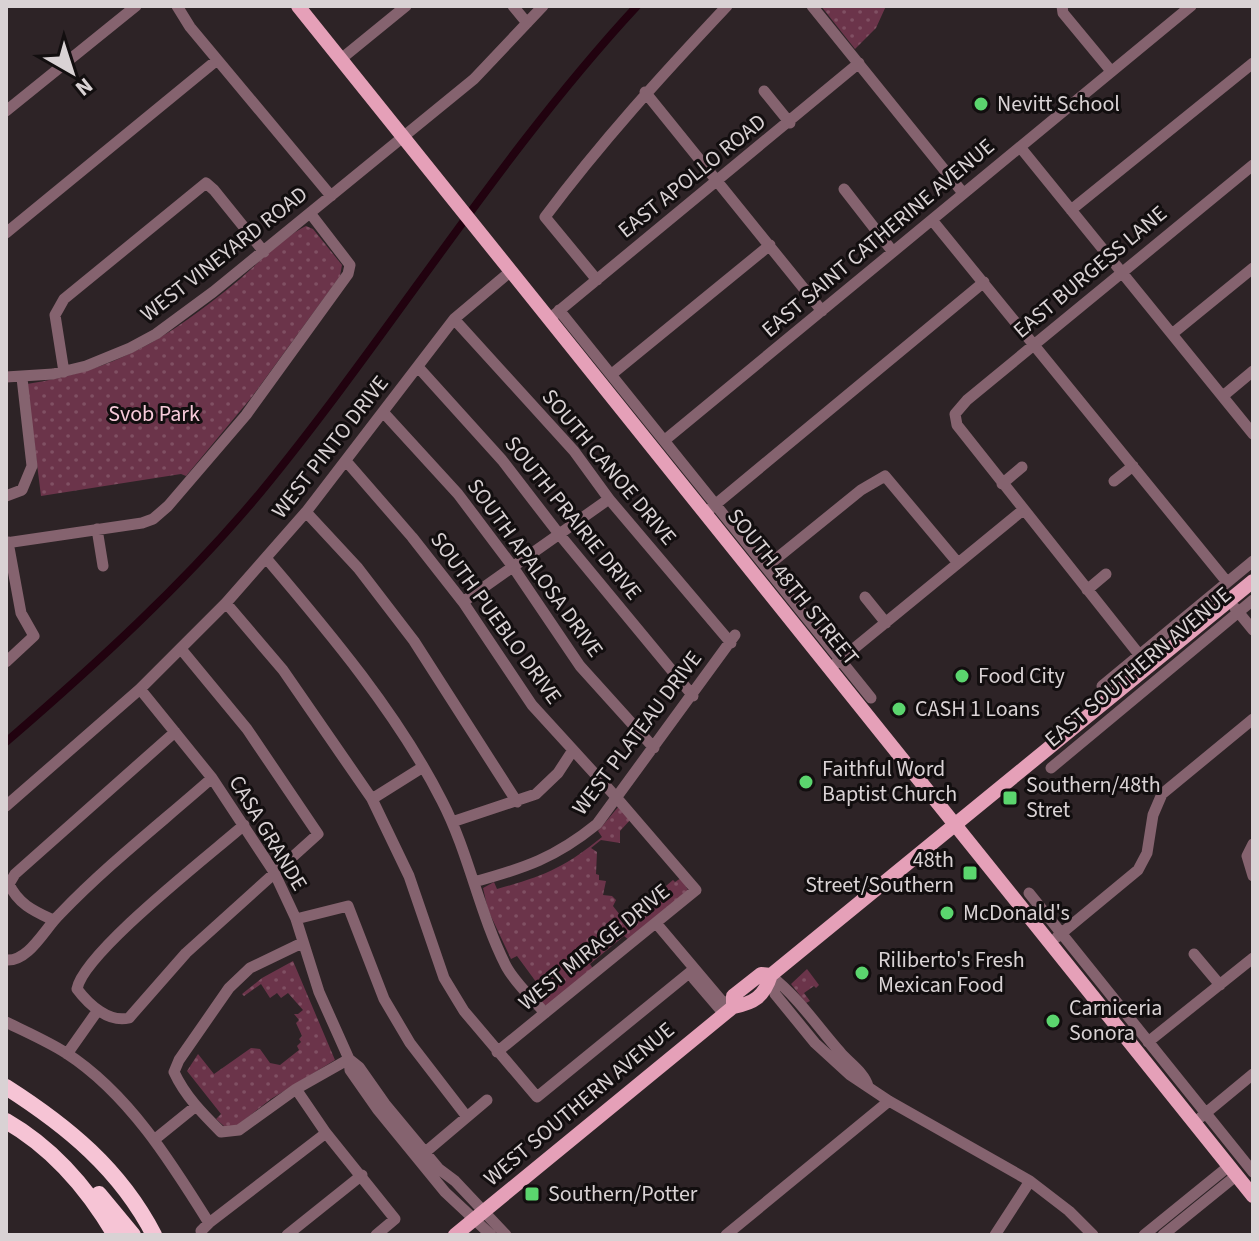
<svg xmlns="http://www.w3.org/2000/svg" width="1259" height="1241" viewBox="0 0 1259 1241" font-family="'Source Sans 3',sans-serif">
<defs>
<pattern id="park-dots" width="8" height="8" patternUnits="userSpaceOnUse" patternTransform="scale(2)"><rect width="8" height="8" fill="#6b344a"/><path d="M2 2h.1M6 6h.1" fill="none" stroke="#805063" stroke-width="1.8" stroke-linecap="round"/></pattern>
</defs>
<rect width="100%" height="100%" fill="#2d2326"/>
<path fill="url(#park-dots)" d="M821,6H886L876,28L855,49Z
M306,226L313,229L342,265L340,276L251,398L186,476L181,474L41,496L27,384C116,370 165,340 234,284C257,265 280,239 306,226Z
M619,806L631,819L620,831V843L601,840L591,848L597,852L596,874L599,875V880L606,881L603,895L612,896L616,900L613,906L620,915L625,916L645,900L647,902L673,880L675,882L681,878L688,890L629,940L624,936L590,964L594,970L549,1005H544L536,996L542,990L517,956L511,959L488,910L483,888L494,882L497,889C544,876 564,868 602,837L598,831Z
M293,961L335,1060L271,1099L234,1128L225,1127L216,1119L221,1114L187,1071L198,1054L214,1074L251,1048L260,1049L270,1063L280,1065L299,1050L297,1046L301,1042L299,1039L302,1036L296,1023L299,1020L294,1014H298L303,1010L288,993L281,998L277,993L270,998L261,984L244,996L242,994L262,978Z
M807,969L819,985L816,988L814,986L804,993L810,1001L806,1003L791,984Z"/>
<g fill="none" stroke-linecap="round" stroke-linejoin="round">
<path stroke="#21020f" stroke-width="8" d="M6,742C95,665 184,584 260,493C390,335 498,156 637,6"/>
<path stroke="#85636f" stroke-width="11" d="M177,6L190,27L331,196
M513,6L527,23
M812,6L963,193
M1062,6L1063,13L1111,71
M341,59L406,6
M764,91L790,123
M645,92L822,311
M6,111L136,6
M1020,147L1253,434
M844,189L893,252
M1071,210L1253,63
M932,220L1227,582
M6,233L217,60
M597,280L545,217C601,142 663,74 727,6
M559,310L871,698
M554,315L859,63
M454,319L574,451L609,499L731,643
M1172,334L1253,268
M418,367L502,460L559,534L693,696
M64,372L55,315L64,299L206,183L214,190L264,252
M612,374L770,245
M6,377L53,374L86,366L130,348L156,334L213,292L474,79L543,6
M1223,396L1253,371
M383,412L458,494L513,567L580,666L654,748
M665,440L1191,6
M346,461L412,537L463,602L532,705L616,797L696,890L497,1052
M1114,481L1133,466
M1002,484L1022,467
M6,496L22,490L32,466L22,378
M710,509L984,282
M306,512L358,568L414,641L517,802
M97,529L103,566
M6,543L142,523L153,519L168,506L246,415L348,274L350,265L310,213
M266,558C329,632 398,714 442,801C469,853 479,913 506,966C515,983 532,998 545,1013
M766,567L861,490L885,476L958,563
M1087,590L1106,574
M865,597L886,623
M463,602L609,499
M226,603L283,670L372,799L409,876L444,978L464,1011L537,1097L694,969
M1235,608L1253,630
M181,649L247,729L318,834L186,953L129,1018C109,1023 89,1005 77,989C83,953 211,854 244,825
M6,662L34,636L21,613L8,542
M835,664L1023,510
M1149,667L957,425L955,414L967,400L1253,165
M1102,686L1253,561
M140,689L212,778L274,872L296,919L319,992L349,1059L350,1070L378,1110L445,1192L491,1235
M1051,768L1253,600
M372,799L423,767
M6,806L140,689L226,603L306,512L454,319L511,271
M452,822L536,794L558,773L573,750
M1253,844L1247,856L1253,876
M474,882C525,868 555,858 597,824L735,635
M1029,893L1253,1172
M296,919L348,906L384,999L410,1043L467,1117
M53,920C34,911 18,904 9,884L15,874L175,732
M656,923L721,1000L733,1007
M1057,937L1138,870L1147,853L1153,815L1162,794L1253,719
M302,943L250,968L229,988L179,1060L174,1072C185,1096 203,1114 221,1132L239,1130L296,1089L349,1059
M1194,954L1220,985
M6,960C29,962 45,928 60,914C107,865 161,823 212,778
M694,969V979L724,1014
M771,975L775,994L815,1043L850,1075L889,1101L1030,1181L1069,1211L1093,1235
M771,976C798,997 817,1026 840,1052C849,1063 864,1072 868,1086
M6,1022C26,1032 47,1041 66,1053C128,1093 171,1162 209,1223
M1148,1042L1253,958
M67,1054L98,1010
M349,1059L359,1067L385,1104L439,1169L455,1181L506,1235
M296,1089L326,1133L395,1219L376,1235
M1201,1117L1253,1074
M154,1140L196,1106
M422,1155L487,1100
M202,1235L201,1231L209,1223L326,1133
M287,1235L362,1175
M726,1235L889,1101
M995,1235L1030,1181
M1144,1235L1229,1166
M1163,1235L1237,1175"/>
<path stroke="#e5a0b8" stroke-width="14" d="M298,6L1253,1196
M733,1007V996L761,974L771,975
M455,1235L733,1007C754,1003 764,997 771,975L1253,581"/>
<path stroke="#f6c4d5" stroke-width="16" d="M6,1087C67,1126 120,1169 154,1235
M6,1121C53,1148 88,1189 115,1235
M99,1194L133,1235"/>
</g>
<g fill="#5bd56e" stroke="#120e0f" stroke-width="3">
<circle cx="981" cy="104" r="8"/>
<circle cx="962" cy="676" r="8"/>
<circle cx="899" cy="709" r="8"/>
<circle cx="806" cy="782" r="8"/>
<rect x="1002" y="790" width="16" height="16" rx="4"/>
<rect x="962" y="865" width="16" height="16" rx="4"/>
<circle cx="947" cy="913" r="8"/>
<circle cx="862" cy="973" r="8"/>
<circle cx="1053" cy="1021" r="8"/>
<rect x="524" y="1186" width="16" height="16" rx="4"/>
</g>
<g text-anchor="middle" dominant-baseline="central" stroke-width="6" stroke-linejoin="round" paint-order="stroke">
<g font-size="22" fill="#d9d2d4" stroke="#120e0f" text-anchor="start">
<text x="997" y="104">Nevitt School</text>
<text x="978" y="676">Food City</text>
<text x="915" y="709">CASH 1 Loans</text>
<text x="822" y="769">Faithful Word<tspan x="822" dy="25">Baptist Church</tspan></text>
<text x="1026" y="785">Southern/48th<tspan x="1026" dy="25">Stret</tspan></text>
<text x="954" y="860" text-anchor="end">48th<tspan x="954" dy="25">Street/Southern</tspan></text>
<text x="963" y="913">McDonald's</text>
<text x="878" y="960">Riliberto's Fresh<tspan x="878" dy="25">Mexican Food</tspan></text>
<text x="1069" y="1008">Carniceria<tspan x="1069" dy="25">Sonora</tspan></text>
<text x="548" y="1194">Southern/Potter</text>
</g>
<g font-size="22" fill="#d9d2d4" stroke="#120e0f">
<text transform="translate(692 176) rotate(-39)">EAST APOLLO ROAD</text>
<text transform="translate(878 238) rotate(-40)">EAST SAINT CATHERINE AVENUE</text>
<text transform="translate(224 254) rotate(-38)">WEST VINEYARD ROAD</text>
<text transform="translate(1090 272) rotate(-40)">EAST BURGESS LANE</text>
<text transform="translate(330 447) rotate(-52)">WEST PINTO DRIVE</text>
<text transform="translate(609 467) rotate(50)">SOUTH CANOE DRIVE</text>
<text transform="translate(573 518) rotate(51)">SOUTH PRAIRIE DRIVE</text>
<text transform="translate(535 568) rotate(54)">SOUTH APALOSA DRIVE</text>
<text transform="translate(793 587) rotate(51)">SOUTH 48TH STREET</text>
<text transform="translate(496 618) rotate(54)">SOUTH PUEBLO DRIVE</text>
<text transform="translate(1138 667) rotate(-40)">EAST SOUTHERN AVENUE</text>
<text transform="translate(637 733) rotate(-53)">WEST PLATEAU DRIVE</text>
<text transform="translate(268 833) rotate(59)">CASA GRANDE</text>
<text transform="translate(594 947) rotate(-39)">WEST MIRAGE DRIVE</text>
<text transform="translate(579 1104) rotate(-40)">WEST SOUTHERN AVENUE</text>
</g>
<g font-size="22" fill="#f7cbda" stroke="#120e0f">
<text x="154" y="414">Svob Park</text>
</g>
</g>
<rect width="1259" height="1241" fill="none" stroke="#d9d2d4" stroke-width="16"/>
<g transform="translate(72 72) rotate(141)" stroke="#120e0f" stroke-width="6" paint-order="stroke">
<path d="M0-6L14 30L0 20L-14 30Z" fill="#d9d2d4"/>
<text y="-12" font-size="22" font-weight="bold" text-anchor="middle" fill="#d9d2d4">N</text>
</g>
</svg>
